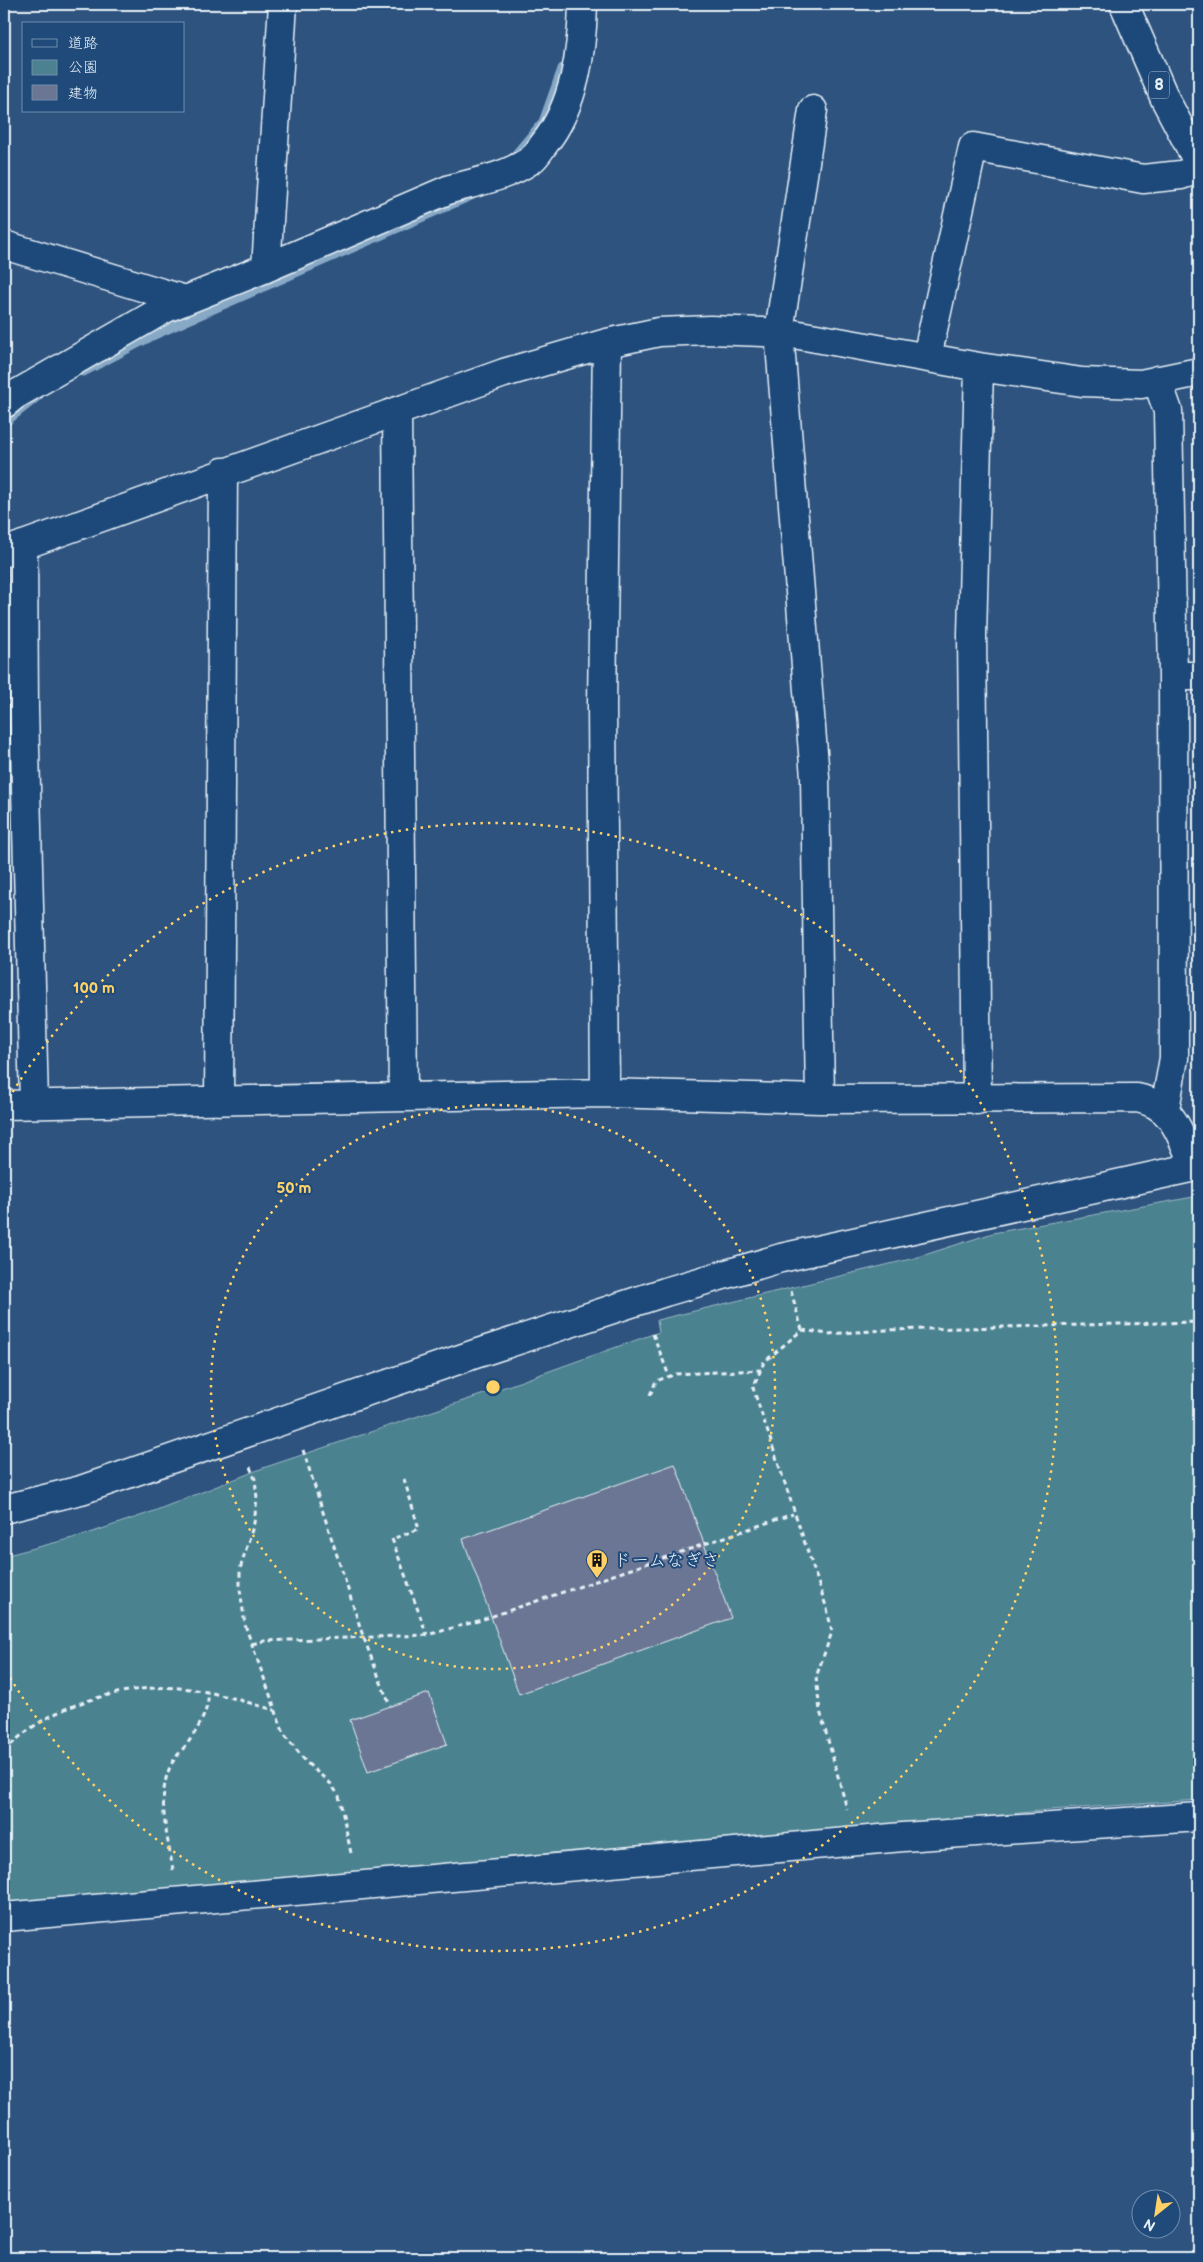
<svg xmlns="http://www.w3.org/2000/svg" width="1203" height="2262" viewBox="0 0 1203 2262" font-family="'Balsamiq Sans','Klee One',sans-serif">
<rect width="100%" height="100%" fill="#2e537f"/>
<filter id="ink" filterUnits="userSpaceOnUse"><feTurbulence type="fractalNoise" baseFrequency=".02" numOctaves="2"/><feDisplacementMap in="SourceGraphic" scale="10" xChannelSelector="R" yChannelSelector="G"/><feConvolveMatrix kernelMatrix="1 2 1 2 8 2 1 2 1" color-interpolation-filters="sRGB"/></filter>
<g filter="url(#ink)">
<path fill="#4c8290" stroke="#9abac4" d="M1199,1196V1800L1049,1810L906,1825L4,1907V1556L84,1535L149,1513L263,1468L502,1388L653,1334L659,1332L657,1320L915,1258L993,1233Z"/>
<path fill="#2e537f" d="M1050,2253L1127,2256L1129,2258L1050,2255L1024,2258L1026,2256Z"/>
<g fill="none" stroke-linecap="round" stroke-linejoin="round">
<path stroke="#88a9c6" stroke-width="11" d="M512,160L544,122L563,69
M83,371L152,335L473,194
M4,422L38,395"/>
</g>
<path fill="#6b7693" stroke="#e8f1f8" d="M675,1464L731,1618L519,1694L463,1539Z
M429,1693L447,1744L368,1772L350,1720Z"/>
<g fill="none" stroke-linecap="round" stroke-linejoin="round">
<g stroke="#e8f1f8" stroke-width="31">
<path id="minor" d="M813,110L779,332L815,777L820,1099
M4,245L185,300
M266,268L283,4
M927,357L973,147L1143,179L1181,175L1199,169
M1157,380L1168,411L1173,676L1174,1058L1165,1109
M4,404L15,395L166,308L266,268L450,189C477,182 509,176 532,159C537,155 540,149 544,144C575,105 582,52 583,4
M397,411L403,1097
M23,545L24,709L34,1104
M4,552L504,373L607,343L659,332L710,330L788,333L979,367L1082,382L1141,384L1199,372
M1173,676H1199
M605,1093L602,706L607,343
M977,1100L972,635L979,367
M219,1101L223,472
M4,1105L605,1093L820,1099L1137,1098C1175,1105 1180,1136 1195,1167
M4,1509L81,1490L475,1354L665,1292L781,1258L1199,1166
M4,1917L903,1837L1199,1817"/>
</g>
<g stroke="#e8f1f8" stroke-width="31">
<path id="highway" d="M1124,4L1165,99L1199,164"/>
</g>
<path stroke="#e8f1f8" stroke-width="3" stroke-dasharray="5 4" stroke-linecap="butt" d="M791,1291L802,1330L764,1362L753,1388L827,1609L832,1632L816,1677L820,1711L847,1809
M802,1330L828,1334L886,1330L1199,1322
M653,1334L669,1376
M650,1395L656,1381L676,1374L761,1370
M303,1450L363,1636L390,1706
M250,1467L255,1479L257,1498L254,1523L240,1569V1589L245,1625L284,1734L307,1763L331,1784L339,1796L351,1853
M404,1479L419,1529L392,1539L427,1635
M252,1644L263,1641L427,1635L478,1621L793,1514
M4,1751C19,1737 34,1724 53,1715C87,1697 140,1685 179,1688C211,1690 244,1702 275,1710
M173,1870C168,1838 156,1798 170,1767C174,1758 180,1753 186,1745C196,1733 210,1709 208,1693"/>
<use href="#minor" stroke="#1f4a7a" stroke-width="28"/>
<use href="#highway" stroke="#1f4a7a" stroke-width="28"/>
</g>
</g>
<g fill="none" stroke="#ffd166" stroke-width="2.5" stroke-dasharray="2.5 5">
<circle cx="493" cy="1387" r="282"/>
<path d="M5 1105A564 564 0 1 1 5 1669"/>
</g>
<defs>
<g id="building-pin" transform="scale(1.125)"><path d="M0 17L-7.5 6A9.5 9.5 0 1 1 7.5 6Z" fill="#ffd166" stroke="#1f4a7a"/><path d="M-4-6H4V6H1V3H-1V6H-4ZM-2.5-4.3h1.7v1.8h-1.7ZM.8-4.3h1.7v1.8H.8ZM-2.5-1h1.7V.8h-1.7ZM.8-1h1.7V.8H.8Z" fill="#111"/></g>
</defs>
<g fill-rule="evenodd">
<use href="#building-pin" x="597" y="1560"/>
</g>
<g text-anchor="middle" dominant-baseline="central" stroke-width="4" stroke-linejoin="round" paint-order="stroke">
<rect fill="#1f4a7a" stroke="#acbfd2" stroke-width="1" x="1149" y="71.5" width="20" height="27" rx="4"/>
<g font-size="16" font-weight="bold" fill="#e8f1f8">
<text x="1159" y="85">8</text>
</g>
<g font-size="18" fill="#e8f1f8" stroke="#1f4a7a" text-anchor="start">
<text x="613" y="1560">ドームなぎさ</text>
</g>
</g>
<circle cx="493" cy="1387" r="8" fill="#ffd166" stroke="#1f4a7a" stroke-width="2.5"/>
<g font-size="15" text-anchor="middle" font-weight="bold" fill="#ffd166" stroke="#1f4a7a" stroke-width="4" stroke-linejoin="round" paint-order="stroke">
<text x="94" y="993">100 m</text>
<text x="294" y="1193">50 m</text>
</g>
<rect width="1203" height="2262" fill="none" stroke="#1f4a7a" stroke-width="20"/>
<rect x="10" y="10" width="1183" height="2242" fill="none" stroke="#e8f1f8" stroke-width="2" filter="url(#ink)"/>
<rect x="22" y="22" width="162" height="90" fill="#1f4a7a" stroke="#6f8dac"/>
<rect x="32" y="39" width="25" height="8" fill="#1f4a7a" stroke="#6f8dac"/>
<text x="68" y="48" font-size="15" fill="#e8f1f8">道路</text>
<rect x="32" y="60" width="25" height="15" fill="#4c8290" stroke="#6f8dac"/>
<text x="68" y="72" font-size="15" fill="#e8f1f8">公園</text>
<rect x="32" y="85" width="25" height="15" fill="#6b7693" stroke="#6f8dac"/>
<text x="68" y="98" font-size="15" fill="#e8f1f8">建物</text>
<g transform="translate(1156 2214) rotate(210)"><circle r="24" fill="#1f4a7a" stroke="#6f8dac"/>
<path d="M0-4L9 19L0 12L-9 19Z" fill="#ffd166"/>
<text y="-8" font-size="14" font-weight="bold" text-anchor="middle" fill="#e8f1f8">N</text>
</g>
</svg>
